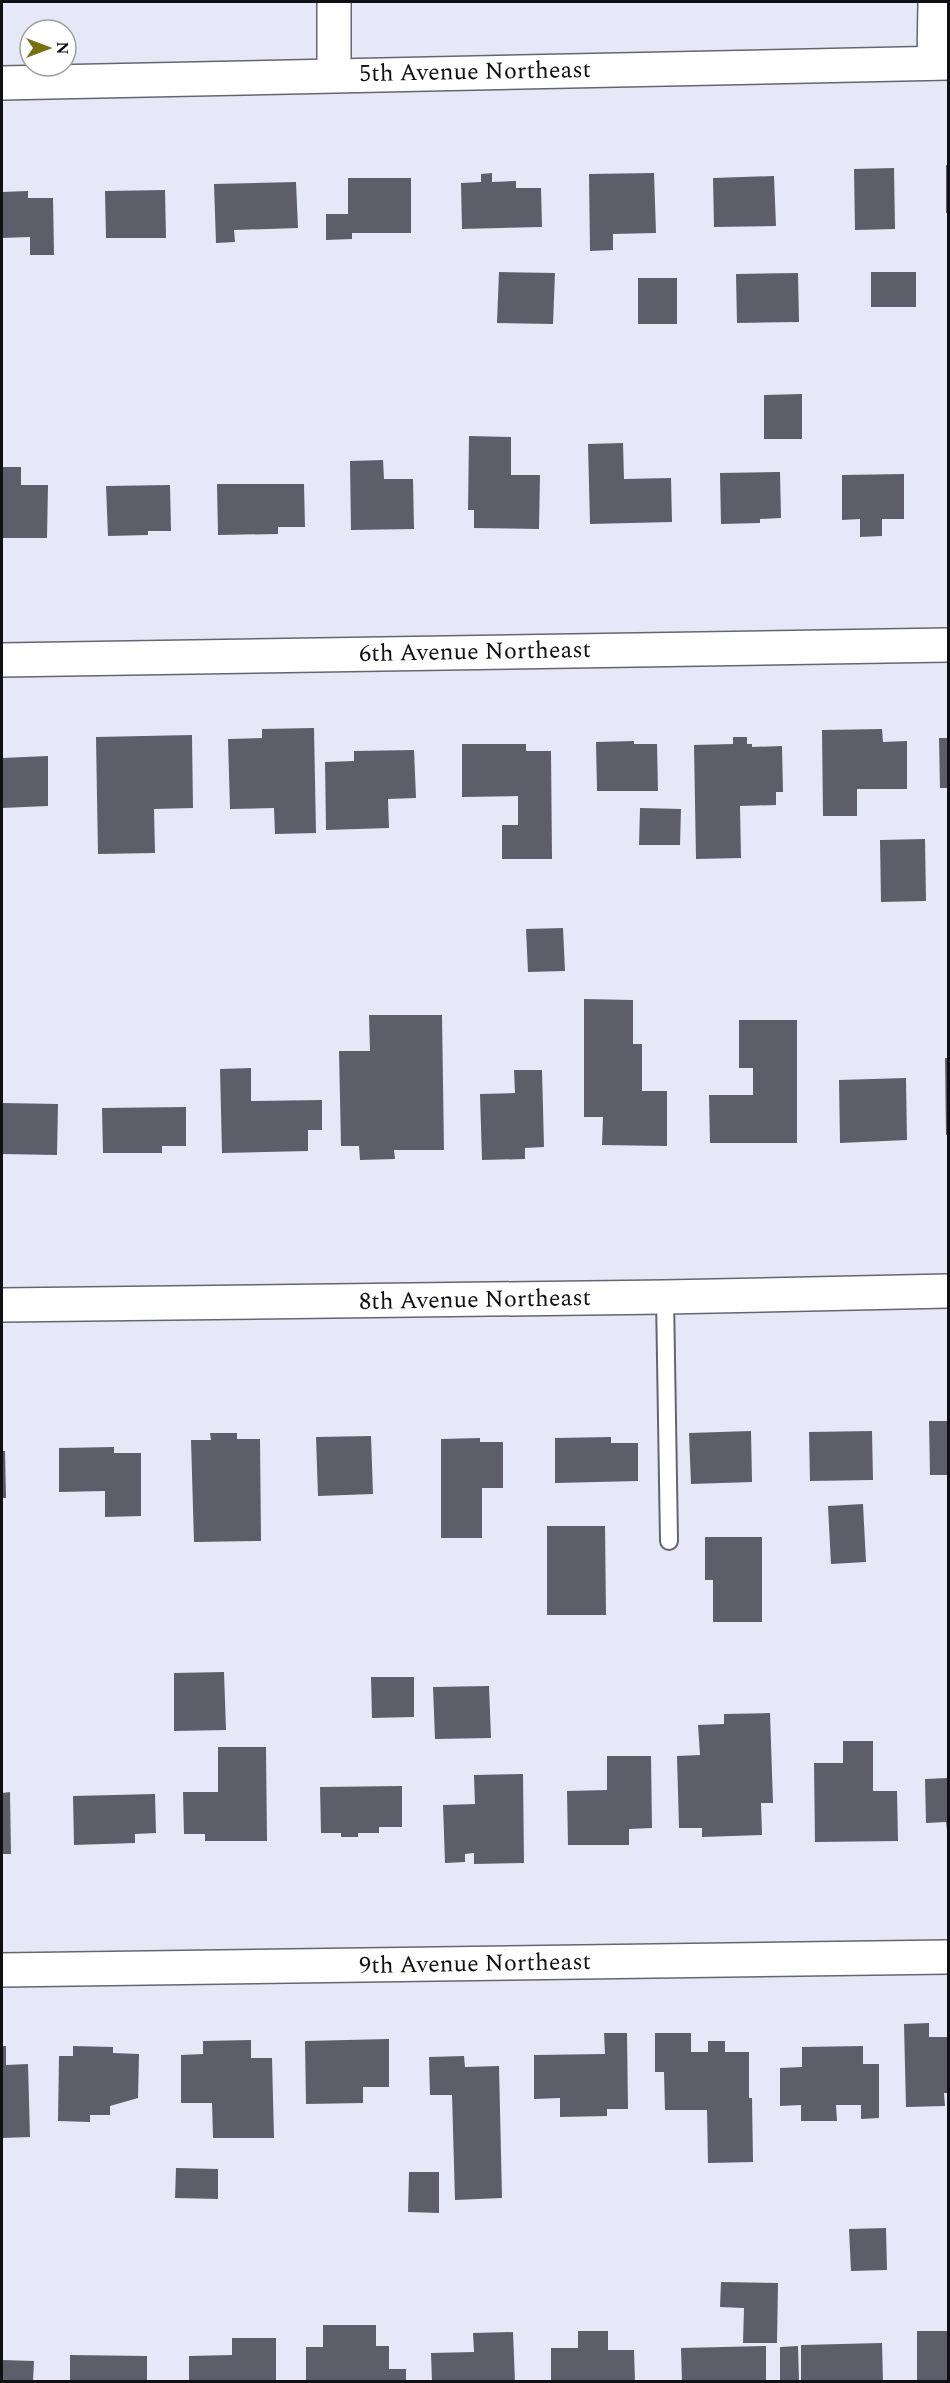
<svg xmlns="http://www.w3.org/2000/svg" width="950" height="2383" viewBox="0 0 950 2383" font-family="Spectral,serif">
<rect width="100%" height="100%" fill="#e7e8f7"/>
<path fill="#5e5e6b" d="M946,165H948V213H946Z
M894,168L895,229L855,230L854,169Z
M492,173V182L516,181V188H541L542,227L462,229L461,183L481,182V174Z
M654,173L656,233L613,234V250L590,251L589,174Z
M774,176L776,226L714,227L713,178Z
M348,178H411V233H352V239L326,240V214H348Z
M296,182L298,228L234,230L235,242L216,243L214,184Z
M165,190L166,238H106L105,191Z
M28,191V198H53L54,255H30V237L2,238V192Z
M499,272L555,273L553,324L497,323Z
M871,272H916V307H871Z
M798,273L799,322L737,323L736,274Z
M638,278H677V324H638Z
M802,394V439H764V395Z
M469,436L511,437V475H540L539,529L474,528V510H468Z
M623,443L624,479L671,478L672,522L590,524L588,444Z
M383,460L384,479H413L414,529L351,530L350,461Z
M2,467H21V485H48L47,538H2Z
M780,472L781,518L760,519V523L721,524L720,473Z
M904,474V519H882V536L860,537V519L842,520V475Z
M217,484H304L305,527H278V534L218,535Z
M170,485L171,531H148V535L108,536L106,486Z
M314,728L316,833L275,834L274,808L230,809L228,739L262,738V729Z
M882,729L883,742L907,741V789H857V816H823L822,730Z
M192,735L193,808L154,809L155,853L98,854L96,737Z
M733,737H747V744H752V747L782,746L783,792H776V805L740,806L741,858L696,859L694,745L733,744Z
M939,738H948V788H940Z
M634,741V744H657L658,791H597L596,742Z
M462,744H526V751H551L552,859H502V825H518V796L462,797Z
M414,750L416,798L388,799L389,828L326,830L325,762L354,761V751Z
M48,756V806L2,808V758Z
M640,808L681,809L680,845H639Z
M925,839L926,901L881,902L880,840Z
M563,928L565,971L528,972L526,929Z
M584,999L633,1000V1044H642V1091H667V1146L602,1145L603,1117H584Z
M369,1015H442L444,1150H394L395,1159L360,1160L359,1146H341L339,1051H370Z
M739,1020H797V1143H710L709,1095H753V1068H739Z
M945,1058H948V1135H946Z
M251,1068V1101L322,1100V1130H308V1151L222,1153L220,1069Z
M514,1070H542L544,1147L525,1148V1159L482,1160L480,1094L515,1093Z
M906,1078L907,1140L840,1143L839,1080Z
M2,1103L58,1104L57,1155L2,1154Z
M186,1107V1146H162V1153H103L102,1108Z
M929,1421H948V1475H930Z
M751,1431L752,1482L691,1484L689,1433Z
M872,1431L873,1480L810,1481L809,1432Z
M210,1433H237V1439H260L261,1541L194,1542L191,1440H211Z
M371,1436L373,1494L318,1496L316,1437Z
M611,1437V1443H638V1481L555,1483V1438Z
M480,1438V1442H503V1488H482V1538H441V1439Z
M114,1447V1453H141V1516L105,1517V1491L59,1492V1448Z
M2,1451H5L6,1498H2Z
M863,1504L866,1562L831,1564L828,1506Z
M547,1526H605L606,1615H547Z
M705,1537H762V1622H713V1580H705Z
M224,1672L226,1730L174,1731V1673Z
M371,1677H414V1717L372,1718Z
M489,1686L491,1738L435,1739L433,1687Z
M770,1713L773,1803H761L762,1835L702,1837V1828H679L677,1756L700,1755L698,1725L724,1724V1714Z
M843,1741H873V1791H897L898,1841L815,1842L814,1763H843Z
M218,1747H266L267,1841H205V1834H184L183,1792H218Z
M607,1756H651L652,1828L629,1829V1845H568L567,1791L607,1790Z
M523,1774L524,1863L474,1864V1853L465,1854V1862L445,1863L443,1805L475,1804L474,1775Z
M948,1778V1830H947L946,1822L926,1823L925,1779Z
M402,1786V1827H379V1833H358V1837H341V1833H321L320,1787Z
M10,1792L11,1854H2V1793Z
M155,1794L156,1833L135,1834V1843L74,1845L73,1796Z
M929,2023V2037H948V2093H944L945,2106L906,2107L904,2024Z
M604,2033H627L628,2109H607V2116L560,2117V2098L534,2099V2055L605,2054Z
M655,2033H691V2052H708V2041H725V2052H749V2098H752L753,2162L708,2163L707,2110H665L664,2072H655Z
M389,2039V2087H363V2103L306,2104L305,2041Z
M251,2040V2058H272L274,2138H213L212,2103H181V2055L203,2054V2041Z
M2,2046H6V2065L28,2064L30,2137L2,2138Z
M73,2046L113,2047V2053L139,2054L138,2098L110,2106V2115H90V2122L58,2121L59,2056H73Z
M863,2046V2064H879V2118L861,2119V2105H836L837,2121H801V2105L780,2106V2068L802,2067V2047Z
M464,2056L465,2067L499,2066L502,2198L455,2200L452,2095H430L429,2057Z
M176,2168L218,2169V2199L175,2198Z
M409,2172H439V2213L408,2212Z
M886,2228L887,2270L851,2271L849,2229Z
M721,2282L778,2283L777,2343H743L744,2308L720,2307Z
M323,2325H376V2346H389V2369H406V2382H306V2347H323Z
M578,2331H608V2350H634L635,2382H551V2348H578Z
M917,2331H948V2381H917Z
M513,2332L515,2382H432L431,2353L474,2352L473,2333Z
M232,2338H276V2382H189V2356L232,2355Z
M882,2343L883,2382H801V2345Z
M766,2346V2382H682L681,2348Z
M798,2346L799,2382H780V2347Z
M70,2355L147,2356V2382H70Z
M2,2360L34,2361L33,2382H2Z"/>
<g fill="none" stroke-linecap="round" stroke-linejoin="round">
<g stroke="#646571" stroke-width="20">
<path id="lane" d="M665,1297L669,1541"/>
</g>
<g stroke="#646571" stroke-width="36">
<path id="street" d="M934,63L935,2
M334,75V2
M2,660L948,645
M2,1305L665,1297L948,1291
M2,1970L948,1957"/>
</g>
<g stroke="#646571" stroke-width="36">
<path id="secondary" d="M2,83L948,63"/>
</g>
<use href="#lane" stroke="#fff" stroke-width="16"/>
<use href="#street" stroke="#fff" stroke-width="33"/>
<use href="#secondary" stroke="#fff" stroke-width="33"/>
</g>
<g text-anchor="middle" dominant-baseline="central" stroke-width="6" stroke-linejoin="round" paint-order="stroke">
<g font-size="24" fill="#0f0f14" stroke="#fff">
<text transform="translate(475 72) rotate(-1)">5th Avenue Northeast</text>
<text transform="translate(475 652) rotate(-1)">6th Avenue Northeast</text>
<text transform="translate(475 1300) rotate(-1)">8th Avenue Northeast</text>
<text transform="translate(475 1964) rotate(-1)">9th Avenue Northeast</text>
</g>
</g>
<rect width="950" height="2383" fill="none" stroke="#0f0f14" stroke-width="6"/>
<g transform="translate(48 48) rotate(90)"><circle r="28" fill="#ffffff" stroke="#9f9fa1" stroke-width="1.5"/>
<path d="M0-4.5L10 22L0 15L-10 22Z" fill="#797011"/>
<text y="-9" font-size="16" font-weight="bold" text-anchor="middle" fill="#0f0f14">N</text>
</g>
</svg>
